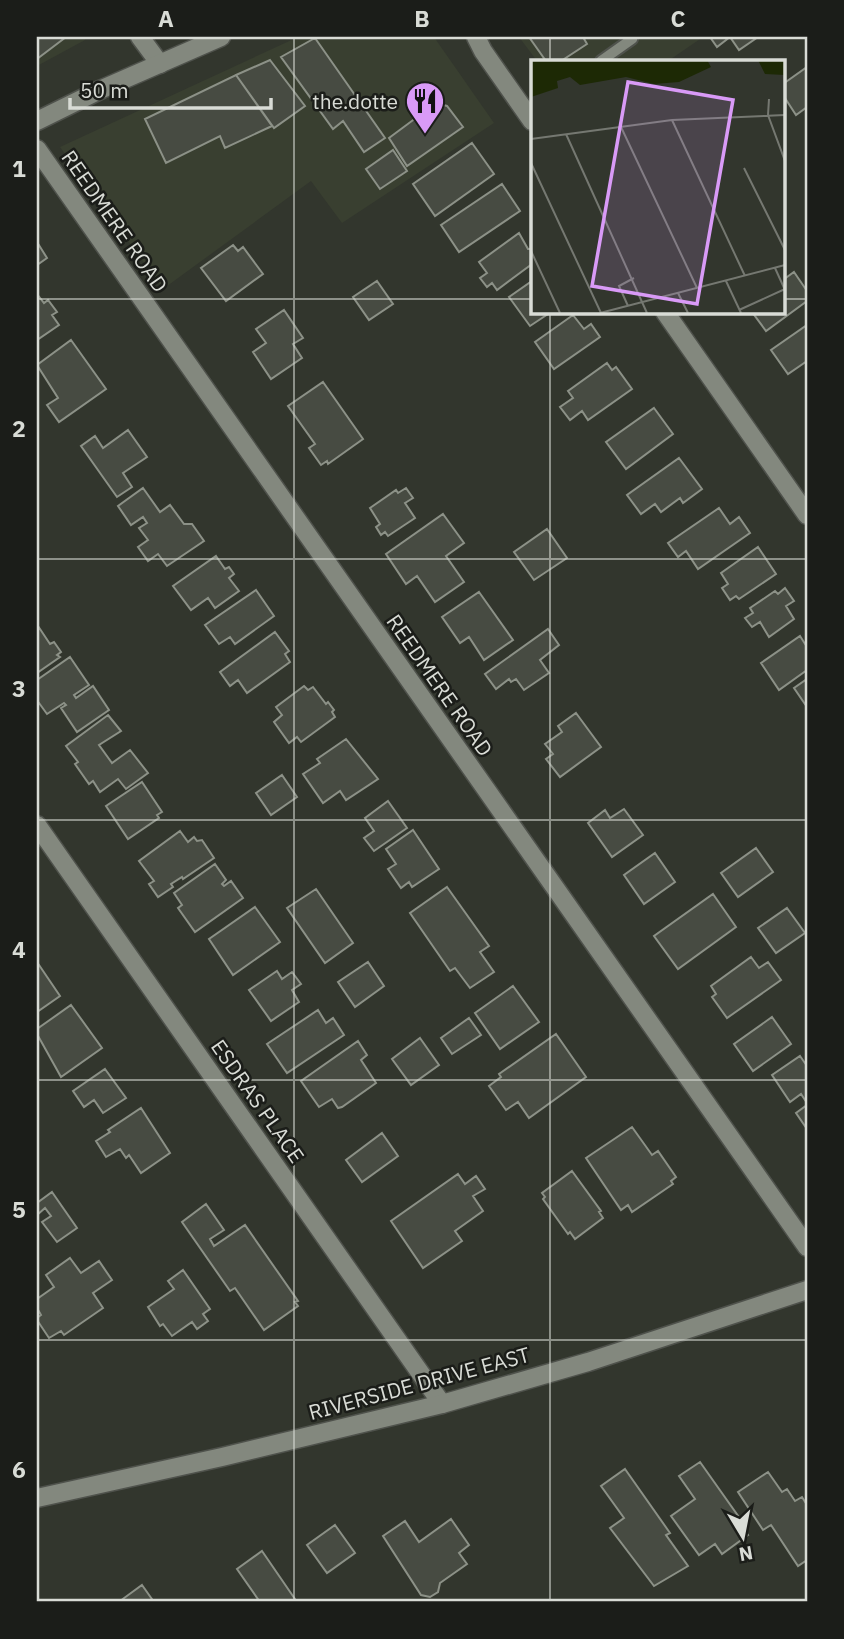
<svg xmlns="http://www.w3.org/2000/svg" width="844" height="1639" viewBox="0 0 844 1639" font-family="'IBM Plex Sans',sans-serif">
<rect width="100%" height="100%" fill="#32362d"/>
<path fill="#393f30" d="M37,37H85V40L37,66Z
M298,37H434L494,123L342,223L311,181L163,289L60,147Z
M519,37H703L668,61H537Z"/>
<path fill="#474b42" stroke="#8c9187" stroke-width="2" d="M37,37H66L37,59Z
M529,37H583L587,44L561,61H546Z
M710,37H758L739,50L730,37L717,47Z
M315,38L385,138L364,152L343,121L333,129L281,57Z
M270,60L305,106L274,128L236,75Z
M807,67V107L796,115L783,95V84Z
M236,75L272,126L225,148L220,136L166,163L145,119Z
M436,103L447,106L463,127L407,166L389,138Z
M472,143L494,174L435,216L413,184Z
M393,150L407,171L380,189L366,169Z
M502,184L520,211L459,252L441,225Z
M519,233L528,249H532V264L497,290L492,283L487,287L480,278L487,273L479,262Z
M37,242L47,258L37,265Z
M233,245L238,251L243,247L263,274L226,301L201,268Z
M794,272L807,291V301L766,331L752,312H783V280Z
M377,281L393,304L369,320L353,297Z
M532,281V312H551L530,326L509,297Z
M37,294L44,303L48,300L57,312L52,315L59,325L37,340Z
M284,310L303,338L293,344L302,358L271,379L253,352L266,343L256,329Z
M573,315L584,329L591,324L600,337L554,369L535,342Z
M807,325V361L788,374L771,350Z
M71,340L106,389L59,422L47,405L58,398L37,365Z
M607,363L612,370L616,367L632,389L588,420L582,411L570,420L560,407L573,398L568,391Z
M323,382L363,439L328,464L327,461L321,465L309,448L315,444L288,406Z
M654,408L673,434L626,469L606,442Z
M128,430L147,457L123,473L132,487L117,497L81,446L95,436L103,448Z
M679,458L702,489L683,503L680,498L661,512L655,504L641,514L627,495Z
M143,488L160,512L170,505L184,524H192L204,541L167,566L158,554L148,561L138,547L148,540L139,528L147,523L143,517L131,525L118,506Z
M406,488L413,498L405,503L415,518L388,536L385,532L381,535L376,527L380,524L370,508L396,490L398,493Z
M719,508L730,524L739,517L750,533L698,569L686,551L678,557L668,543Z
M443,514L464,543L446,556L464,582L435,602L417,576L406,584L386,554Z
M547,529L567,558L534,580L514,552Z
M758,547L776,574L739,599L736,596L730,600L722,588L728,584L721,573Z
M216,556L225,569L229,567L234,574L229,578L239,591L215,608L208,598L191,610L173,586Z
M785,588L794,601L786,606L794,619L769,637L760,622L752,627L745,618L753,613L750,608L775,591L778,594Z
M256,590L274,616L235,644L230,637L219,644L205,625Z
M479,592L513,640L484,660L469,637L460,643L442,617Z
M38,626L50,644L54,642L61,652L57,655L60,657L37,673Z
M548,629L559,645L540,660L549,673L524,690L516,679L511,682L509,679L496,689L485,674Z
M275,632L289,651L285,654L290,662L247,693L238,680L230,686L220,672Z
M800,636L807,647V670L779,690L761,663Z
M70,657L89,685L74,695L76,698L93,686L109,710L77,732L61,708L66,705L64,703L47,714L39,703L37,705V680Z
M807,679V707L794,688Z
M304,686L308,690L313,687L326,704L328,702L334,710L332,712L335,717L301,742L297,737L289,743L274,722L282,715L276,707Z
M576,713L601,747L560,777L546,759L553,754L545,744L562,732L558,726Z
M108,715L121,731L99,745L112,763L130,750L148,773L126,789L118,779L100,792L93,781L89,784L75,764L78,762L66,746Z
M346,739L378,779L346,800L340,791L323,803L303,774L320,763L317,759Z
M282,775L297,797L271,815L256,793Z
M142,782L162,812L157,815L159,818L128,839L106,806Z
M388,801L407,828L374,851L364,838L374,831L365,818Z
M624,809L643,835L612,857L588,823L605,810L610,818Z
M413,830L439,869L412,887L409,882L401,888L388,869L396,864L386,849Z
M180,831L188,842L194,837L197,841L202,840L214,858L183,879L182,877L171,884L173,887L158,897L149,884L154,881L139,861Z
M756,848L773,872L738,897L721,873Z
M655,853L675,882L644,904L624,875Z
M215,864L226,880L222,884L224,886L231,881L243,898L195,932L178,908L182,905L174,893Z
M447,887L489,946L480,952L494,972L470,988L455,968L450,971L410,913Z
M316,889L353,943L325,963L287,908Z
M713,894L736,927L678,969L654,936Z
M255,907L280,942L233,975L209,939Z
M787,908L805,933L776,953L758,928Z
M751,957L759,968L768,962L781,980L727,1018L712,997L716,994L711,986Z
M37,962L60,996L37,1012Z
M368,962L384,986L355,1007L338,982Z
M277,971L282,979L292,972L301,984L292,990L299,1002L271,1021L249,990Z
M513,986L539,1022L500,1049L475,1013Z
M71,1005L102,1048L61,1077L37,1034V1029Z
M318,1010L326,1023L333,1018L344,1035L287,1073L267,1044Z
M772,1017L791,1044L753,1071L734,1044Z
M469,1018L481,1035L452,1054L441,1038Z
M556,1034L586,1077L529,1118L518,1102L506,1110L489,1086L501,1077L499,1074Z
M420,1038L439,1065L411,1085L392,1059Z
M358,1041L367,1055L361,1060L376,1083L342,1107L338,1108L332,1099L319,1107L301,1081Z
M800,1056L807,1066V1103L801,1094L790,1102L772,1075Z
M105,1069L126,1098L103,1113L94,1100L84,1107L73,1091Z
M807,1105V1129L796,1113Z
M141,1108L170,1153L141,1173L129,1155L126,1158L120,1149L106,1157L96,1141L110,1132L108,1130Z
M632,1127L652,1155L658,1151L676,1177L671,1181L673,1184L632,1212L628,1205L621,1210L586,1158Z
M382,1133L398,1156L362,1182L346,1160Z
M572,1171L601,1211L599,1212L603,1218L575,1239L570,1232L568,1234L543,1199L545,1197L542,1193Z
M458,1174L465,1184L476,1176L485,1189L473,1196L483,1211L455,1231L462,1241L423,1268L391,1221Z
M52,1192L77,1228L57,1242L42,1222L51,1216L45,1208L37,1215V1203Z
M206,1204L224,1230L210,1239L214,1246L245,1225L298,1301L295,1302L298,1306L264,1330L235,1288L230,1291L182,1222Z
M70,1258L81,1273L99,1261L112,1280L93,1293L103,1308L64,1335L61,1331L49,1338L37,1320V1318L41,1315L37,1308V1299L54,1287L46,1275Z
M183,1270L210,1309L203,1314L208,1321L197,1329L192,1322L172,1336L163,1324L160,1326L148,1307L174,1289L168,1281Z
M700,1462L741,1520L738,1521L748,1535L722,1554L715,1544L699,1555L671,1516L695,1499L679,1476Z
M625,1469L670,1533L666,1535L688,1566L654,1586L610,1528L624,1518L601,1486Z
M768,1472L782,1492L787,1489L795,1501L802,1497L807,1505V1560L798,1566L771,1525L763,1530L738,1492Z
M451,1519L469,1545L459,1553L467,1564L440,1583L438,1592L430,1597L421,1595L383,1536L405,1521L419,1542Z
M335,1525L355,1553L327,1573L307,1545Z
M262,1551L297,1602H260L237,1569Z
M142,1585L154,1602H121L120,1601Z"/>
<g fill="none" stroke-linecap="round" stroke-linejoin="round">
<g stroke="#4f524c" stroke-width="14">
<path id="service" d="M601,61L632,39L631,37"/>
</g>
<g stroke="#4f524c" stroke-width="21">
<path id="minor" d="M140,37L160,64
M476,37L483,51L532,121
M37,149L807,1247
M665,312L807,515
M37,825L442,1404"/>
</g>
<g stroke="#4f524c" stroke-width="21">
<path id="secondary" d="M37,121L102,89L221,37
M37,1498L222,1457L442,1404L588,1362L807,1290"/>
</g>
<use href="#service" stroke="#83887e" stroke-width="10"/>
<use href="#minor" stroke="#83887e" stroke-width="18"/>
<use href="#secondary" stroke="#83887e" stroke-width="18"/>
</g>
<path fill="none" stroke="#d9dcd6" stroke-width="2" stroke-opacity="0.55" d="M294,37V1602M550,37V61M37,299H532M783,299H807M550,312V1602M37,559H807M37,820H807M37,1080H807M37,1340H807"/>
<defs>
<g id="restaurant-pin" transform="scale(2.0125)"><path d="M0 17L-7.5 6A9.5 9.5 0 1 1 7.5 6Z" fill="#d99af7" stroke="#1b1d19"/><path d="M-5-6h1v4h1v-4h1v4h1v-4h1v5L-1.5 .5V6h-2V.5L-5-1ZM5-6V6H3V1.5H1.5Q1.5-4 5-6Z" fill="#111"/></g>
</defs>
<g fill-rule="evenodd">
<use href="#restaurant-pin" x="425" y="101"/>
</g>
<g text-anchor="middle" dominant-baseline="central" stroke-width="5" stroke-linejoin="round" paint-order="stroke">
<g font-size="21" fill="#d9dcd6" stroke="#1b1d19" text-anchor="end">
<text x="398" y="101">the.dotte</text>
</g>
<g font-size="21" fill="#d9dcd6" stroke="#1b1d19">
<text transform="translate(115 221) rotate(55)">REEDMERE ROAD</text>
<text transform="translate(440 685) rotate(55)">REEDMERE ROAD</text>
<text transform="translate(258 1101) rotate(55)">ESDRAS PLACE</text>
<text transform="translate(419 1383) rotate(-15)">RIVERSIDE DRIVE EAST</text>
</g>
</g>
<g transform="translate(531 60)">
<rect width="254" height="254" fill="#32362d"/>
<path d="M0,0H176L180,7L148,22L123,24L95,17L49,25L39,17L26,21L27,28L0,37ZM227,0H254V15L234,14Z" fill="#1d2905"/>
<path fill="none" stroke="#757871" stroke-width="2" d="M238,39L237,55L254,101M141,60L214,216M90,67L166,228M35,74L116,253M0,79L141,60L254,55M0,103L70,253M213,108L254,190M0,191L29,253M244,208L254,230M195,221L210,253M147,233L157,253M97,246L88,226L103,218M208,250L254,229M69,253L254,205"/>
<path fill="#d99af7" fill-opacity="0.15" stroke="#d99af7" stroke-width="3.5" d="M97,22L202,40L166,244L61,226Z"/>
<rect width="254" height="254" fill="none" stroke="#d9dcd6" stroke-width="3.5"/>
</g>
<rect width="844" height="1639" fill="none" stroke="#1b1d19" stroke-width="77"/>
<g transform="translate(743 1537) rotate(170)" stroke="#1b1d19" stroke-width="5" paint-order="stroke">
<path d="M0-5L12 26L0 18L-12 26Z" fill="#d9dcd6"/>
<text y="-10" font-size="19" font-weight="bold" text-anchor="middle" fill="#d9dcd6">N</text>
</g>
<path d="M70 98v10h201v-10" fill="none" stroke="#d9dcd6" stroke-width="3.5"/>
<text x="80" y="98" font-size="21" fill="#d9dcd6" stroke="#1b1d19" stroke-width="5" paint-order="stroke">50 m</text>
<rect x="38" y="38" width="768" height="1562" fill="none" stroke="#d9dcd6" stroke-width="2.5"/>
<g font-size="23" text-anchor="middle" font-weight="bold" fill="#d9dcd6">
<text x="166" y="27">A</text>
<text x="422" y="27">B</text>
<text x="678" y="27">C</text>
<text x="19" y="177">1</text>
<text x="19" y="437">2</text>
<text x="19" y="697">3</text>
<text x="19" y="958">4</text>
<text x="19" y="1218">5</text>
<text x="19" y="1478">6</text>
</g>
</svg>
